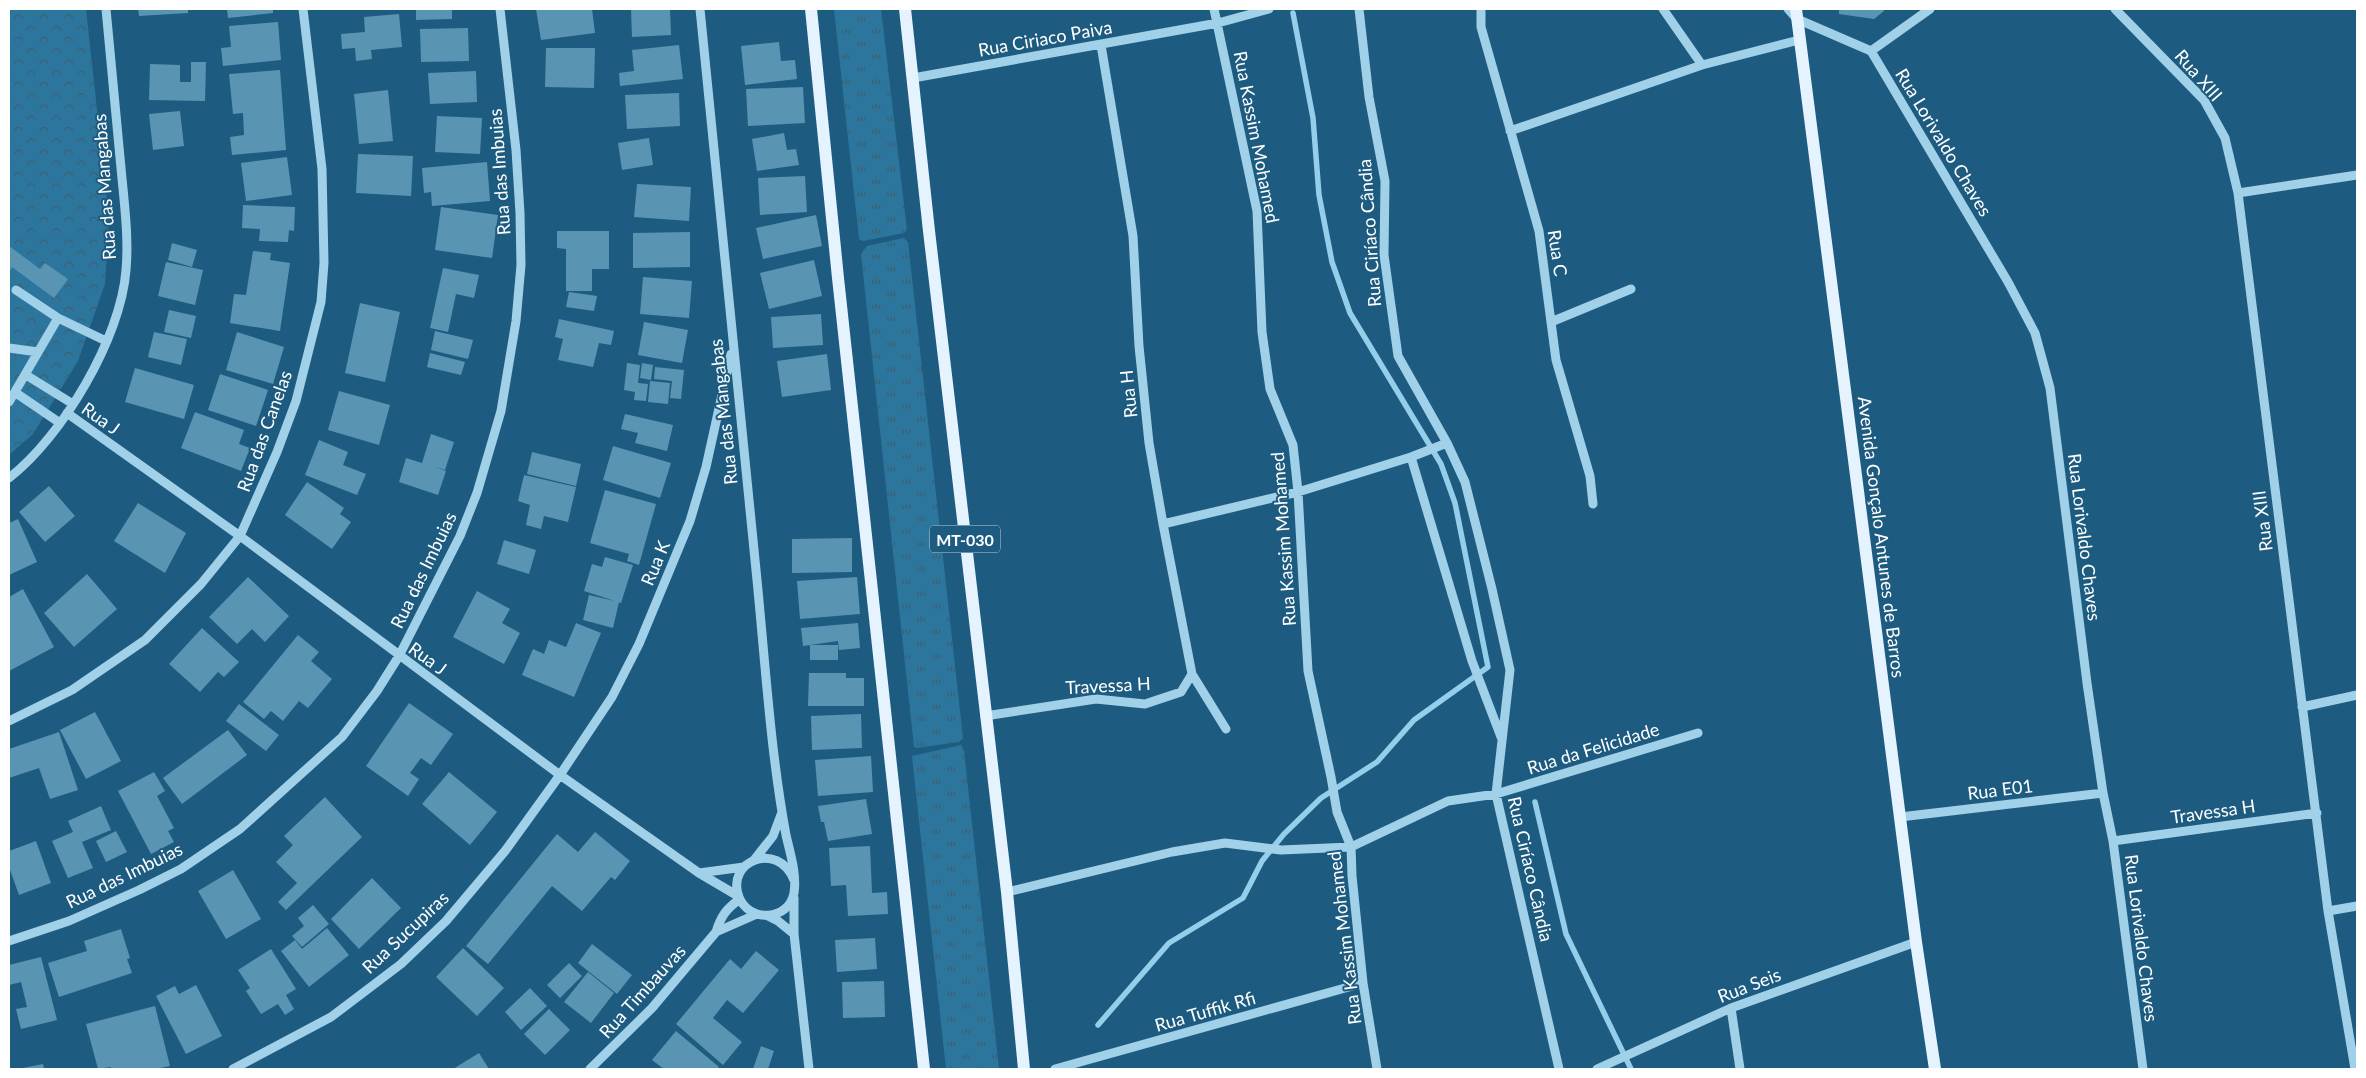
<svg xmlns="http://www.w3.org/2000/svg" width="2366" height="1078" viewBox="0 0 2366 1078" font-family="Lato,sans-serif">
<defs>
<pattern id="grass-tufts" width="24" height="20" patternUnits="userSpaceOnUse" patternTransform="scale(1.25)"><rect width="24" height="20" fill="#2c769d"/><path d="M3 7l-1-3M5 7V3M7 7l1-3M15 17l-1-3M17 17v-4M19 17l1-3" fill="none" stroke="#3e5f70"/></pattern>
<pattern id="park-crowns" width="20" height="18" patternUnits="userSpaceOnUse" patternTransform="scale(1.25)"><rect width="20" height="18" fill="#2c769d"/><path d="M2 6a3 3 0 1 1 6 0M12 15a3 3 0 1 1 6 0" fill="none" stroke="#3e5f70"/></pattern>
</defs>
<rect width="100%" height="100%" fill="#1d5c80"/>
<path fill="url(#grass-tufts)" d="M834,9H881L907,230L904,233L863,241L859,239Z
M904,238L908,242L963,738L959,742L917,748L914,747L861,254L867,246Z
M961,745L964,751L999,1069H946L912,756Z"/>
<path fill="url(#park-crowns)" d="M9,9H86L109,219L105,284L78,361L33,434L9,455Z"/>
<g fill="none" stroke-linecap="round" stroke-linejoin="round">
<path stroke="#94ceeb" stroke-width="5.5" d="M1535,802L1566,934L1631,1069
M1098,1025L1169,943L1243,898L1262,861L1284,834L1321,798L1377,762L1414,720L1488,667L1455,503L1441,464L1350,313L1332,262L1319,195L1313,118L1293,13"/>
</g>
<path fill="#5a94b3" d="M138,9H188V13L139,16Z
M227,9H273V13L228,18Z
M416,9H452V19L416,20Z
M536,9H592L595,33L541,40Z
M631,9H670L671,35L632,37Z
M1839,9H1883L1884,11L1874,19L1839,14Z
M399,14L402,47L371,50L372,59L356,61L355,48L342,49L341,34L365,32L364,17Z
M278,22L281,60L223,66L221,48L231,47L229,26Z
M468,28L469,61L421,62L420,29Z
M779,42L781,61L795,60L797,79L745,85L741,46Z
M679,45L683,79L620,86L619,73L634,71L632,50Z
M546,48H595L594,88L545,87Z
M191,62H206L205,101L149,100L150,64L180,65V82H191Z
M280,70L286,150L232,155L230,137L244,135L243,113L233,114L229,74Z
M476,71L477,102L430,104L428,73Z
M803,87L805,123L748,126L746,89Z
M388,90L393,141L359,144L354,94Z
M679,93L680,126L627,129L625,95Z
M180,111L184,146L153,150L149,114Z
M437,116L482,118L480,154L435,152Z
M784,133L787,150L796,149L799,165L757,171L752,139Z
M649,138L653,165L622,170L618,143Z
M358,154L413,156L411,196L356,193Z
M287,157L292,195L246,201L241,163Z
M487,162L490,201L432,206L431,192L424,193L422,168Z
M805,176L807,212L760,215L758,178Z
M637,184L691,187L689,221L634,217Z
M243,205L295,207L294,231L289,230L288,242L259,241L260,229L242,228Z
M441,207L498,215L492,258L435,250Z
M816,215L822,246L763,259L756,228Z
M557,231H609V269H592V291H566V249L557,248Z
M690,232V267L633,268V233Z
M172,243L197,250L192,267L168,260Z
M9,246L40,269L45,263L68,279L54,298L12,267L9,272Z
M253,251L271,253L270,260L290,263L280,331L230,323L234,294L246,295Z
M814,260L822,296L769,309L760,273Z
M166,262L203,270L195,305L158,296Z
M443,268L479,275L474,298L456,294L448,332L430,328Z
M643,277L692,281L689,318L640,314Z
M569,292L597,296L594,311L566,307Z
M360,303L400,312L385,382L345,373Z
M169,310L196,316L191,338L164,332Z
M821,314L823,345L773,348L771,317Z
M559,319L614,331L611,345L599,343L593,367L558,360L563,339L555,337Z
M644,322L688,330L682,363L638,355Z
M435,331L473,340L468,359L431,350Z
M154,332L187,339L181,365L148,357Z
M237,332L284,347L273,384L226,370Z
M430,353L465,362L461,375L427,367Z
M827,354L831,390L782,397L777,361Z
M627,363L640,365L638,383L648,384L646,401L634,400L635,392L624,390Z
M642,363L653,365L651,380L640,378Z
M655,367L684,370L681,399L670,398L672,381L654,379Z
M135,368L194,385L184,419L125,402Z
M220,374L268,390L256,426L208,410Z
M650,381L670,383L668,404L648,402Z
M339,391L390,405L379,445L328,430Z
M195,412L244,430L239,444L250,448L241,471L181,448Z
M625,414L673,425L667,451L635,443L638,433L621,429Z
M431,434L454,442L445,470L433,466L446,471L438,495L399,482L406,458L422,463Z
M319,440L348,452L343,465L366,474L357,495L305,475Z
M613,446L671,463L660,498L603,480Z
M532,452L581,464L576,486L527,474Z
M524,475L576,487L568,522L544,516L541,529L526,525L530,505L518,501Z
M307,482L344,508L340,514L351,522L332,549L285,515Z
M49,486L75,516L45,542L19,512Z
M605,490L656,504L639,565L627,561L629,554L590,543Z
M138,503L186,533L165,573L114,541Z
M18,519L37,562L9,575V523Z
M852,538V572L792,573V539Z
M504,540L536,550L529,574L497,564Z
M605,557L633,565L621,603L584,591L592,564L602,567Z
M87,574L117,609L74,647L44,613Z
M248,577L289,616L265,642L252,629L237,644L209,617Z
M857,577L860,614L800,619L797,581Z
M23,589L54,647L9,671V597Z
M477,591L510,609L502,623L520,633L504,664L453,637Z
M589,595L619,602L613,628L583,620Z
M576,623L601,633L574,697L522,675L533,649L544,654L549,640L566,647Z
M858,623L860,648L839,650L838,641L803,646L801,628Z
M202,628L239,662L224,677L218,672L200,692L169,664Z
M298,635L319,652L311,661L332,679L308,708L299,701L283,721L271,711L264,719L243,702Z
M810,645H838V660H810Z
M809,673H846V678H864V706H808Z
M409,703L453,734L431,765L421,758L410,773L419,779L408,796L366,766Z
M239,704L279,735L266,751L226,721Z
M95,712L121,761L86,779L60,730Z
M861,714L862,748L812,750L811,716Z
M228,730L247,755L182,804L163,778Z
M59,732L78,790L50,799L39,768L9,778V749Z
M871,756L873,792L818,796L815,760Z
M154,772L165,791L157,796L174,828L168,831L174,842L151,854L118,791Z
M449,772L497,812L470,845L422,804Z
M325,797L362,837L286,910L278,902L297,883L276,862L293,845L284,836Z
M866,799L872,834L828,841L824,822H821L818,806Z
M101,806L111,830L82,842L93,868L68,878L52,841L73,832L68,821Z
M116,831L127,852L106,862L96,841Z
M595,832L630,861L615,880L611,877L582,911L552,886L488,964L466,946L557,834L578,852Z
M36,841L51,883L19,895L9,867V851Z
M870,846L872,893L887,892L888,914L848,916L846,885L831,886L829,848Z
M233,870L261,919L226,939L198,891Z
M372,878L401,908L359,949L331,919Z
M313,905L329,924L302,947L292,936L304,926L298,918Z
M327,928L349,955L309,987L281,951L295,940L302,949Z
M121,929L130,958L127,959L132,973L59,997L48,963L87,951L84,941Z
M875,938L877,969L837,972L835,940Z
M592,944L632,975L617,994L578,963Z
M463,948L504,988L477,1016L436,977Z
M271,949L296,989L286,995L294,1009L285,1015L278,1004L261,1014L246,991L250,988L238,970Z
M756,951L779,970L743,1013L727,1000L713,1018L742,1042L723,1065L676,1024L730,959L741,969Z
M41,957L57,1020L21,1029L16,1009L27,1007L21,982L9,985V965Z
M569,963L582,976L560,998L547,985Z
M588,972L614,993L591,1023L564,1002Z
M884,981L885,1017L843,1018L842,982Z
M196,985L222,1036L186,1054L156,996L175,986L179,994Z
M530,988L547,1006L521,1030L505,1012Z
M155,1006L170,1066L156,1069H111V1067L98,1069L86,1024Z
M549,1009L570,1030L545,1055L524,1034Z
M676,1031L719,1067L717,1069H664L652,1060Z
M761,1046L774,1051L768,1069H753Z
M479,1053L489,1069H453Z
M43,1064L44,1069H23V1068Z"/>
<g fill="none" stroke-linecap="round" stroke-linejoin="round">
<path stroke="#a1d0e9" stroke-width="9" d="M700,9C718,196 736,383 756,570C765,658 770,749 786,835C790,853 797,874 794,893C789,921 749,923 739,897C725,861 778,840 794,880
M1214,9L1257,211L1262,332L1270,389L1293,445L1298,492L1308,671L1331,777L1337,812L1351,847L1352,876L1363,983L1377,1069
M1359,9L1369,97L1385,181L1384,255L1398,356L1447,443L1465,482L1492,589L1510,670L1496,794L1559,1069
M1481,9V27L1539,231L1556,360L1590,476L1593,504
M1663,9L1702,65
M1788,9L1797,19L1871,51
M2115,9L2204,100L2225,138L2238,193L2328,911L2355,1069
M1101,45L1133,236L1139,346L1149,443L1163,524L1192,674L1226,729
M1871,51L2008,282L2035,333L2050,388L2087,683L2103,793L2113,841L2143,1069
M1871,51L1930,9
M913,78L1218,23L1269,9
M1510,131L1702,65L1799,40
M2238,193L2357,175
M16,290L58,318L106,341
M1551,322L1631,289
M9,348L38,352
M26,375L73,404
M16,393L60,423
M9,402L58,318
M67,413L240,536L560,775L699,873L738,896
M1411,457L1472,661L1501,737
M9,478C62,437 121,338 126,270C129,237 124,201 121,168C116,115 111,62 106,9
M1163,524L1298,492L1411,457L1447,443
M2302,707L2357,695
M985,716L1096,699L1145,704L1181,692L1192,674
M9,721L72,690L145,640L201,584L240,536L277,452L296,401L321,302L324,263L322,169L303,9
M1900,817L2103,793
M2113,841L2317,813
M754,860L773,836L782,812
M699,873L744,867
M1007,892L1172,852L1225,843L1281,850L1351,847L1448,801L1496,794L1698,733
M794,898V934L809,1069
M2328,911L2357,906
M768,916L778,921L794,934
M716,932C721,916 726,909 740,899
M9,941L69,921L139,890L181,869L240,829L342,737L377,691L399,656L460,536L477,493L501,411L516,321L521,265L520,213L516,150L500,9
M1731,1008L1740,1069
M233,1069L331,1017L401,964L446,921L505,851L560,775L612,697L639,644L690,521L706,467L731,354
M590,1069L652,1008L716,932L757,914
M1055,1069L1363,983
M1597,1069L1731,1008L1916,942"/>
<path stroke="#e4f3fe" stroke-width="12" d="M811,9L838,278L924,1069
M905,9L929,231L1007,892L1024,1069
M1796,9L1916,942L1935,1069"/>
</g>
<g text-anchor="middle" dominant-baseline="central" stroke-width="4" stroke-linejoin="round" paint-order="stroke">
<rect fill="#1d5c80" stroke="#bbced9" stroke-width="1" x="930" y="525.5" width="70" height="27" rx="4"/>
<g font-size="16" font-weight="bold" fill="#fff">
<text x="965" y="539">MT-030</text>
</g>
<g font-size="18" fill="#fff" stroke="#1d5c80">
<text transform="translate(1045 38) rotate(-10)">Rua Ciriaco Paiva</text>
<text transform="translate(2199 75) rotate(49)">Rua XIII</text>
<text transform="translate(1257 137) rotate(79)">Rua Kassim Mohamed</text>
<text transform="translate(1944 142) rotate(59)">Rua Lorivaldo Chaves</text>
<text transform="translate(499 172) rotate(-94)">Rua das Imbuias</text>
<text transform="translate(104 187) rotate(-94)">Rua das Mangabas</text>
<text transform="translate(1369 233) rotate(-94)">Rua Ciríaco Cândia</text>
<text transform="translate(1558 253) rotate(81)">Rua C</text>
<text transform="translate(1128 394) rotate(-96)">Rua H</text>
<text transform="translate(723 412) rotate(-96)">Rua das Mangabas</text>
<text transform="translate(101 418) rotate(35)">Rua J</text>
<text transform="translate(264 431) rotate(-70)">Rua das Canelas</text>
<text transform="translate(2262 521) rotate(-97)">Rua XIII</text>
<text transform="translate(1882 537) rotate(83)">Avenida Gonçalo Antunes de Barros</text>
<text transform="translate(2085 537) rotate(83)">Rua Lorivaldo Chaves</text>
<text transform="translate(1283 539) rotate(-94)">Rua Kassim Mohamed</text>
<text transform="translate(655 563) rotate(-67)">Rua K</text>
<text transform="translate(423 570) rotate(-64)">Rua das Imbuias</text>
<text transform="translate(428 658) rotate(36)">Rua J</text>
<text transform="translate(1108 685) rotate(-3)">Travessa H</text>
<text transform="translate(1593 748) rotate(-17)">Rua da Felicidade</text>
<text transform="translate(2000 789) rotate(-7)">Rua E01</text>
<text transform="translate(2213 811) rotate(-8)">Travessa H</text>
<text transform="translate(1531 869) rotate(77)">Rua Ciríaco Cândia</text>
<text transform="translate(124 875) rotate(-26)">Rua das Imbuias</text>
<text transform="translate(405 932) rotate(-43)">Rua Sucupiras</text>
<text transform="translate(1344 938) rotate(-97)">Rua Kassim Mohamed</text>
<text transform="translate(2142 938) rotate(83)">Rua Lorivaldo Chaves</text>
<text transform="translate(1749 985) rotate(-21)">Rua Seis</text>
<text transform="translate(642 991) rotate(-48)">Rua Timbauvas</text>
<text transform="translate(1205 1011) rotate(-16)">Rua Tuffik Rfi</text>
</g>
</g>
<rect width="2366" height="1078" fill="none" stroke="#ffffff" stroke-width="20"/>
</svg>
